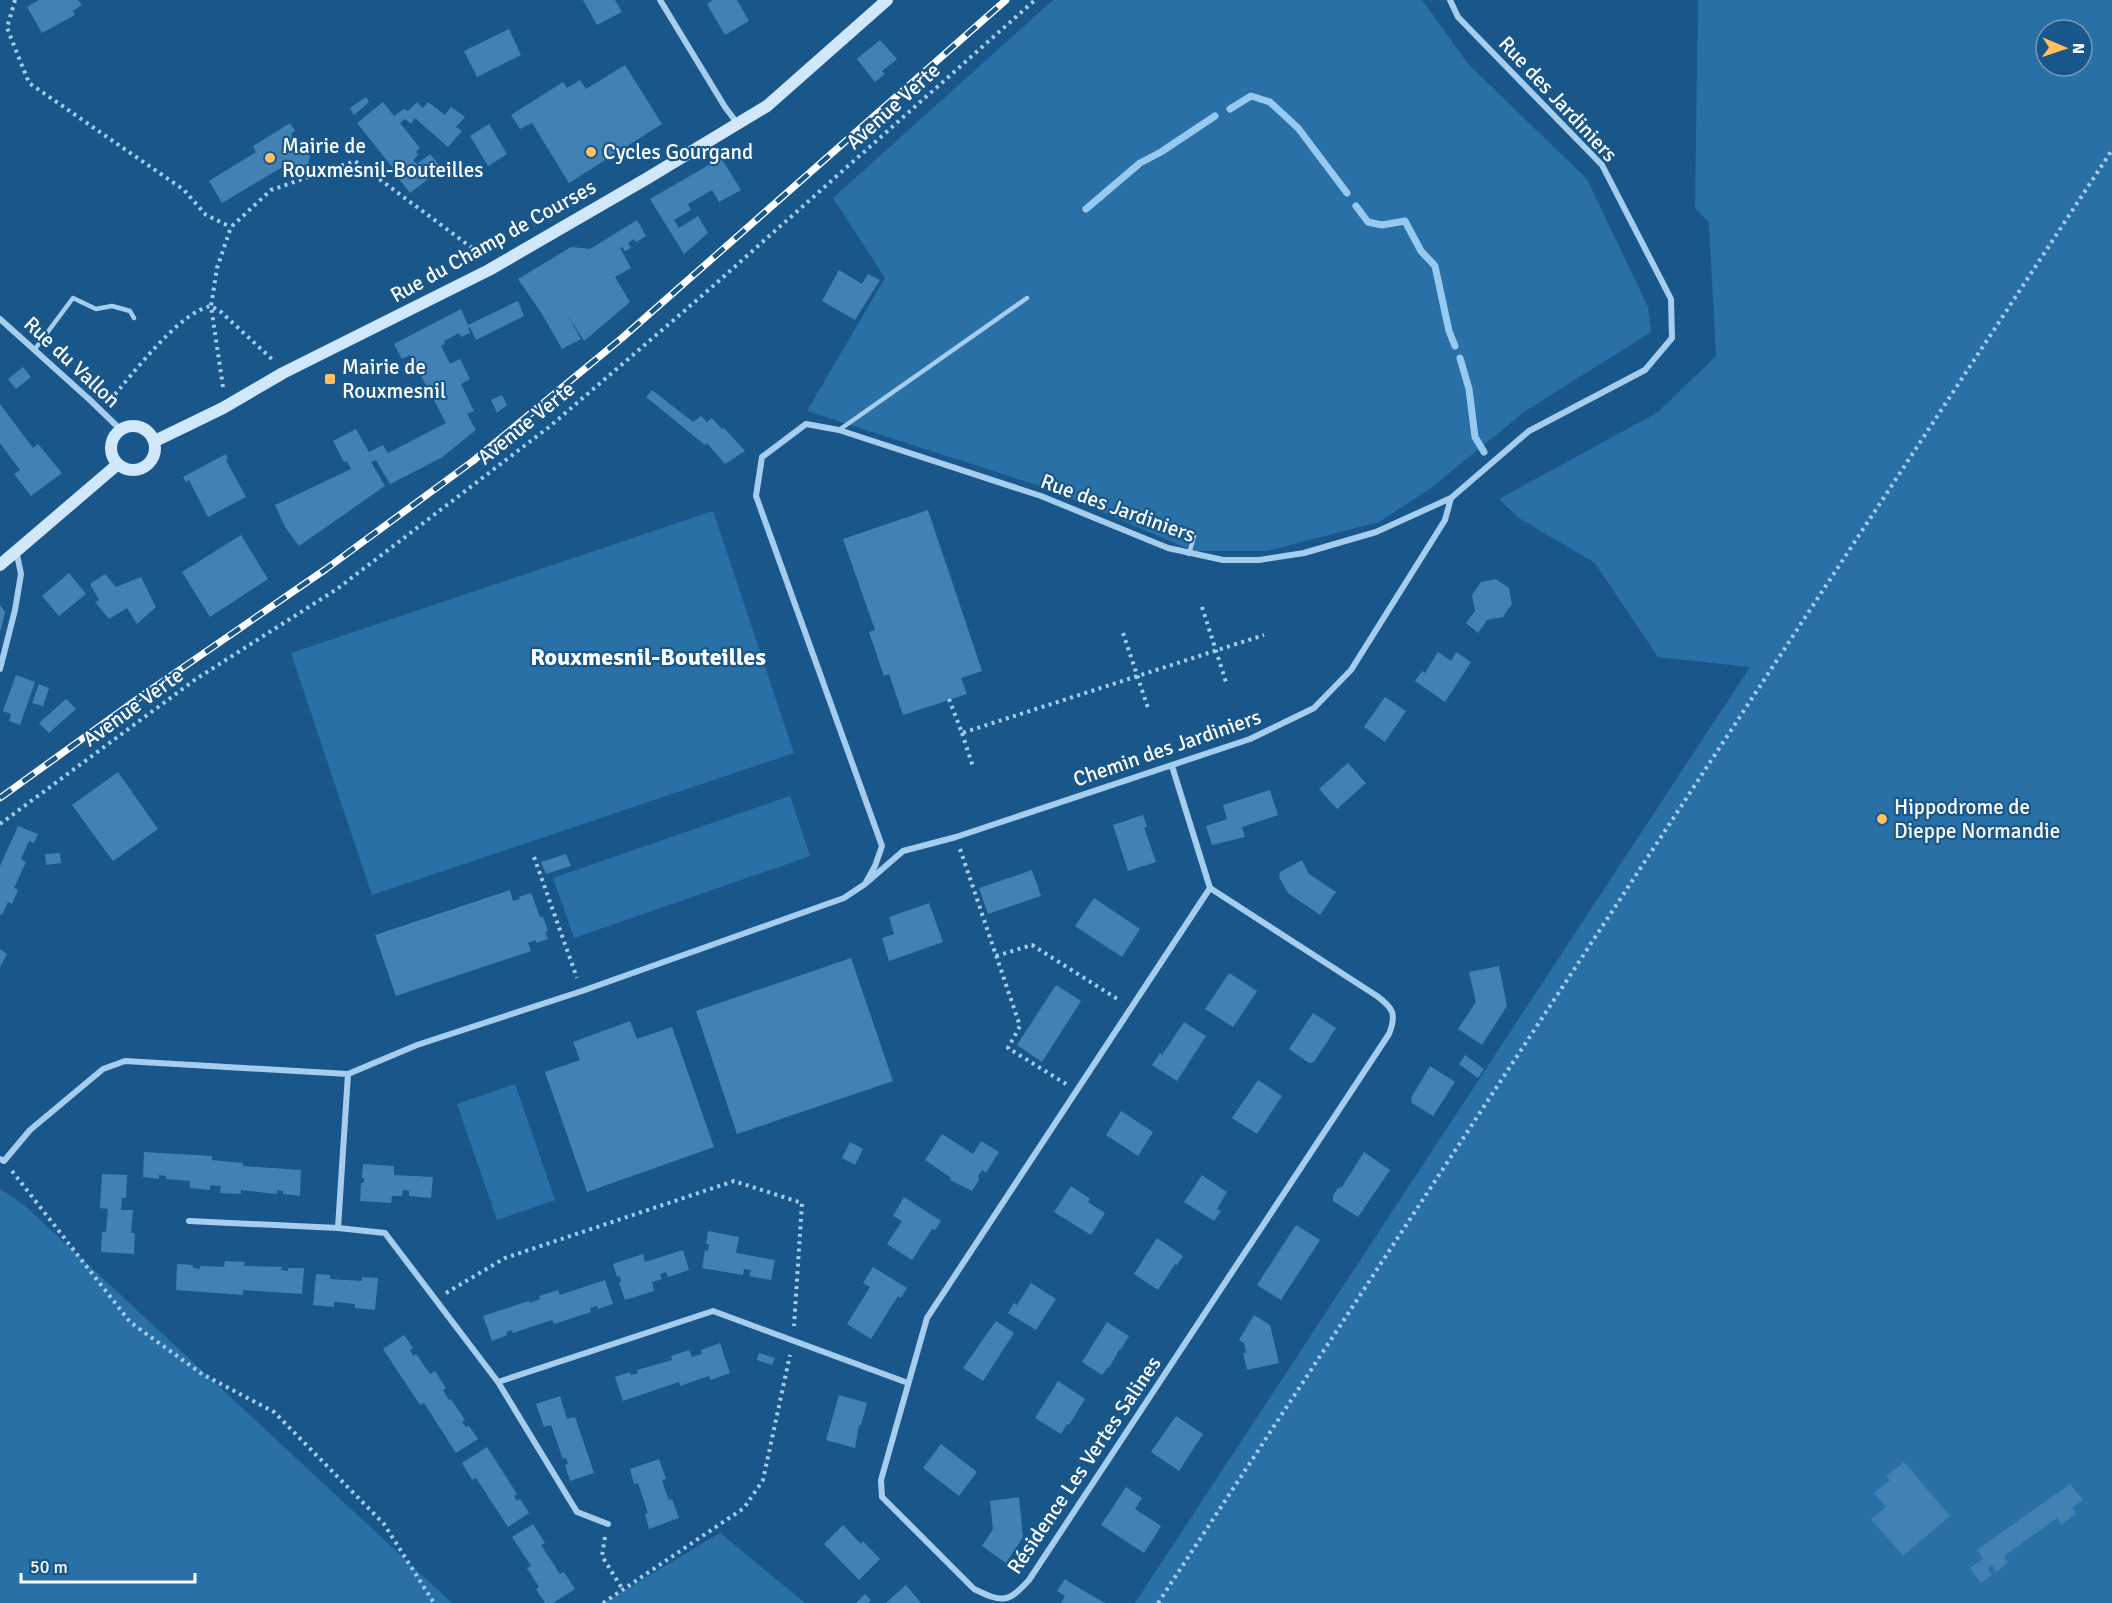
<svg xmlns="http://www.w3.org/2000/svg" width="2112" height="1603" viewBox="0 0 2112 1603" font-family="Signika,sans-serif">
<rect width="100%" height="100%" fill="#19578b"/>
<path fill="#2970a7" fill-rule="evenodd" d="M1053,0H1422L1469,65L1587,179L1648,307L1651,332L1524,412L1431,488L1379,522L1267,551H1193L1049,489L807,411L885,278L833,198Z
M1698,0H2112V1603H1135L1750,667L1658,657L1595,563L1519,518L1499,499L1658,412L1716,356L1709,223L1695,208ZM2046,30H2082V66H2046Z
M713,511L794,753L372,895L291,653Z
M790,796L810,856L574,938L553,878Z
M515,1084L555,1200L497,1220L457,1104Z
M0,1189L24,1205L452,1603H0Z
M720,1533L805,1603H603Z"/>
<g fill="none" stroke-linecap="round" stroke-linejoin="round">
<path stroke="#96caf0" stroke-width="7" d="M1230,109L1251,96L1270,102L1298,128L1347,193
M1356,206L1368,222L1382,225L1405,221L1421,251L1435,266L1449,331L1455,346
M1086,209L1140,163L1161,152L1215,116
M1460,358L1469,389L1475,437L1484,452"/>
</g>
<path fill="#4281b4" d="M39,0H78L82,5L73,11L75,15L42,33L27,7Z
M583,0H615L622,12L597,25Z
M713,0H737L749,21L725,35L707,4Z
M509,29L521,55L477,77L464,51Z
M880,40L897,59L882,71L885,74L875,82L857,59Z
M625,65L662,124L569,183L532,123L520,129L511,115L563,82L567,88L580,80L586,89Z
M366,97L369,102L354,115L350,108Z
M383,102L394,116L404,109L408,111L417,102L423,108L428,102L445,115L451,107L465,117L456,127L462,131L448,147L415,118L411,124L405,119L400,123L420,148L416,152L418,155L413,160L417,164L430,154L440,166L435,170L437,172L410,193L399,179L400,177L357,123Z
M290,123L295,131L291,134L295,140L301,142L310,156L308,164L296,172L286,169L284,166L222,203L209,181L256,152L253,146Z
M489,124L507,154L488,166L470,136Z
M721,158L741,190L719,202L712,190L688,204L691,210L674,220L679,228L698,216L708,233L684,254L650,199Z
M637,220L646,236L636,242L634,239L628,243L631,248L625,251L622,247L620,248L631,268L615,277L630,302L584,341L567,314L581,339L562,349L542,314L518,279L571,247L590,249Z
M839,270L862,284L868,274L880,280L855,320L822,301Z
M518,301L524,316L476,340L470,327L468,328L470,333L461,337L459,333L444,341L445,344L441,346L450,364L460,359L470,379L461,384L474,411L467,414L476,430L441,458L390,484L376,460L371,462L385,486L299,546L285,527L275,505L351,469L347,461L344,462L333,441L356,429L369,452L383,445L388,453L446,423L410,355L402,359L394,344L461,309L468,325Z
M23,367L31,377L16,389L8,379Z
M652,390L693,422L701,416L707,422L712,418L722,429L724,428L745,451L725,464L707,443L705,445L646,397Z
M502,395L507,405L497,413L491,400Z
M0,404L33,448L38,444L62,473L31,496L14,474L20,470L0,443Z
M226,454L228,459L226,460L246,497L208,517L189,480L186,482L183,477Z
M928,510L982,671L961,678L967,694L903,715L889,674L884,676L869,632L875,630L843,539Z
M241,535L268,579L210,617L182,572Z
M69,573L86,594L59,616L42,596Z
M105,574L116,587L141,577L156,607L137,624L127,608L109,619L95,602L99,600L90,584Z
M1496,579L1509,588L1512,604L1503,617L1487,620L1478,633L1466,623L1475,611L1472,595L1481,582Z
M0,605L5,612L1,630H0Z
M1438,652L1451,661L1456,652L1471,662L1445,702L1415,681L1422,671L1425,673Z
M16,675L35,682L20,725L9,721L11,714L3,711Z
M39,684L49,688L43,706L32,703Z
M1385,697L1406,711L1385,742L1364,727Z
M66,699L76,709L49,733L39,723Z
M1348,763L1366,783L1337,809L1319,789Z
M118,772L158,829L113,861L72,805Z
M1270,790L1278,815L1242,827L1245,837L1212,845L1206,826L1227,819L1223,805Z
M1143,815L1147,827H1144L1156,862L1128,871L1113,825Z
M18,826L38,834L34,843L29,841L21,859L26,862L14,888L18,890L12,904L8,902L2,915L0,914V866Z
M60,853L61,863L46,865L45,854Z
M566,854L571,866L546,874L541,862Z
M1302,860L1309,874L1336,892L1320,915L1288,893L1279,877L1280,872Z
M1032,870L1041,896L988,914L979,888Z
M510,890L513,901L520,899L519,897L531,893L540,917H543L548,931L545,932L548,939L536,943V940L528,943L531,951L396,996L375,935Z
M1094,898L1140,929L1122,957L1075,926Z
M929,903L943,942L889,961L882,938L894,934L889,917Z
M0,949L7,954L0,967Z
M851,958L893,1081L737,1134L696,1011Z
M1499,966L1507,1006L1482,1045L1458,1029L1476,1002L1469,972Z
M1229,973L1257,991L1233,1027L1205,1009Z
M1056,985L1081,1001L1042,1062L1017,1045Z
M1313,1013L1336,1028L1314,1062L1309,1063L1289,1049Z
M630,1021L637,1039L672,1027L714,1147L587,1192L545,1072L580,1060L573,1042Z
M1184,1022L1206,1036L1177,1081L1152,1065L1160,1053L1162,1055Z
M1465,1055L1484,1069L1478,1078L1459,1064Z
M1430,1066L1455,1082L1433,1116L1412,1103L1411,1098Z
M1258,1080L1282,1096L1257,1134L1232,1118Z
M1121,1111L1153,1132L1138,1156L1106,1135Z
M942,1134L973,1154L981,1141L999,1152L986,1173L982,1170L978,1176L979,1180L972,1191L950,1180L951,1178L925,1160Z
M850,1142L863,1149L855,1165L842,1158Z
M144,1152L212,1156V1160L243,1163V1166L301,1170L300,1196L283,1194V1191L277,1190V1194L241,1190V1194L220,1193L221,1186L210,1185V1190L190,1188V1181L166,1179V1176L159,1175V1179L143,1177Z
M1364,1152L1390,1170L1358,1217L1333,1201V1195L1338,1188L1342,1187Z
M363,1164L394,1166V1175L433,1177L431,1198L409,1196V1191L403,1190L402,1196H392L391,1203L360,1201L361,1183H364V1178H362Z
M102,1174L127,1175L126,1198H122L121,1210H133L131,1233H135L134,1254L101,1252L102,1232H106L108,1209L100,1208Z
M1202,1175L1227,1192L1217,1209L1221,1211L1214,1221L1184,1202Z
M1071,1186L1090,1199L1088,1202L1105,1213L1091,1235L1054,1212Z
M904,1197L941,1221L935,1230L932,1229L912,1260L887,1244L902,1221L893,1216Z
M1296,1225L1320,1240L1281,1300L1257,1285Z
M708,1231L739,1237L736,1253L775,1260L771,1280L749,1276L751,1270L744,1269L743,1275L702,1268L705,1250L708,1251L709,1244H706Z
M1157,1238L1183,1256L1177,1265L1175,1264L1158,1290L1134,1274Z
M683,1250L689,1270L668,1277L666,1272L660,1274L662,1279L652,1282L654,1291L625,1300L619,1283L621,1282L620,1276L617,1277L613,1264L643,1254L645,1262Z
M225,1261L245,1262L244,1266L282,1267L281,1270L288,1271V1268H304L302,1294L243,1290V1295L176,1290L177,1264L193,1265V1268L200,1269V1266L224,1267Z
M873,1267L907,1288L901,1298L898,1296L871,1339L847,1324L870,1287L863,1283Z
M316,1274L330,1275V1279L362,1281V1277L378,1278L375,1310L355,1308V1304L334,1302V1307L313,1305Z
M605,1280L613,1304L598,1309L597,1306L590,1308L591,1312L554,1324L552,1320L513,1333L512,1330L506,1332L507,1335L492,1341L483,1316L529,1301L530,1303L540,1299L539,1296L558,1290L560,1295Z
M1031,1283L1056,1299L1036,1330L1008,1313L1014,1303L1017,1305Z
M1254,1315L1270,1325L1279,1363L1247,1370L1243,1353H1246L1244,1343L1239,1340Z
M996,1321L1014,1333L983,1381L963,1368Z
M1107,1322L1129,1336L1121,1349L1119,1350L1109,1368L1108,1367L1102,1375L1082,1362Z
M404,1335L413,1348L410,1350L413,1356L416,1354L430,1374L435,1371L446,1388L443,1390L449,1400L451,1399L465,1420L462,1422L466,1427L469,1426L478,1439L456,1453L424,1403L420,1405L383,1349Z
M720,1343L730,1373L711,1380L709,1376L680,1386L679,1382L623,1401L615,1377L630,1372L631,1375L638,1373L637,1370L672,1360L671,1356L689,1350L692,1357L702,1354L701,1350Z
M759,1353L775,1358L772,1365L757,1360Z
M1058,1381L1085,1399L1069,1425L1067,1424L1061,1434L1035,1418Z
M839,1395L867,1403L861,1425H859L855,1448L826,1440Z
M560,1396L567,1419L575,1417L594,1473L570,1481L565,1465L568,1464L566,1458L563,1459L551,1425L544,1427L536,1404Z
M1176,1416L1203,1434L1179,1471L1151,1452Z
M941,1444L977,1472L959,1496L923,1468Z
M487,1447L517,1494L514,1496L517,1501L520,1499L529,1513L508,1527L476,1478L472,1480L462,1463Z
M659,1459L666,1479L662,1480L665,1490L669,1500L672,1499L679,1518L649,1529L645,1514L648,1513L638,1483L634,1484L630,1469Z
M1904,1462L1950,1516L1903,1556L1871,1519L1886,1507L1874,1493L1890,1480L1886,1476Z
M2070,1484L2083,1500L2072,1508L2076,1514L2061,1525L2057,1518L2004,1556L2008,1563L1996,1572L1992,1565L1988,1568L1992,1575L1981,1583L1970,1568L1983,1559L1977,1550Z
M1126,1487L1142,1498L1135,1509L1161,1526L1144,1553L1101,1525Z
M1019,1497L1023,1537L1006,1563L982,1546L993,1529L990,1501Z
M533,1524L545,1543L541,1545L554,1565L560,1574L564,1572L575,1589L553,1603H545L536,1589L539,1587L527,1568L531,1566L512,1537Z
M843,1525L861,1544L863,1541L880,1559L859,1580L824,1544Z
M1065,1579L1072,1584L1105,1603H1061L1065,1596L1057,1591Z
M906,1585L921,1603H886Z
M865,1594L871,1600L868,1603H856Z"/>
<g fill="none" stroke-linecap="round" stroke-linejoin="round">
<path stroke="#a4cdee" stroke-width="4" stroke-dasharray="3 4.5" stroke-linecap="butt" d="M15,0L7,28L29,83L184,190L206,215L231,227
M223,387L211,306L217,268L231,227L271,190L355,161L483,256
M110,400C133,374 179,312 211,306L221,312L274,361
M1202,607L1226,682
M1123,633L1148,708
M949,699L962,733L1264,635
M962,733L973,767
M0,824L196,679L337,589L549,427L704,294L1035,0
M960,849L1020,1026L1008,1048L1066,1084
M534,857L577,978
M996,956L1032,945L1119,1000
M12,1171L130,1322L202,1374L274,1412L384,1524L434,1603
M446,1293L505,1258L734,1181L802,1203L794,1326
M605,1537L602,1556L623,1590
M603,1603L744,1508L763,1480L790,1355
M1158,1603L2112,150"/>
<path stroke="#a4cdee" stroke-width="4.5" d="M35,349L73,298L96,309L112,306L130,311L134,318
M839,430L1027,298
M1189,554L1194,536"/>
<path stroke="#a4cdee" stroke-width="6" d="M660,0L725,107L737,123
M0,319L90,400L121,430
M0,669L15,610L21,574L16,550
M1172,766L1210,888L1377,996C1393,1008 1397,1014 1389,1034L1029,1580C1008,1603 1003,1603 974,1589L882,1497L881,1480L927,1318L1210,888
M865,884L875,866L882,846L756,496L762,457L806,424L839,430L1041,496L1168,548L1223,560H1259L1304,553L1376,532L1451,498L1529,431L1645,370L1672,338L1671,299L1602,165L1458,17L1450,0
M348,1074L338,1228L385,1233L498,1382L577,1512L608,1524
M0,1159L4,1161L30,1130L103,1069L125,1061L348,1074L417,1045L582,991L844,898L865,884L903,851L956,837L1250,739L1314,708L1351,670L1445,520L1451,498
M189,1221L338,1228
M498,1382L713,1311L908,1383"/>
<path stroke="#d1e7fa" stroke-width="12" d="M111 448a22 22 0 1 1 44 0a22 22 0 1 1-44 0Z
M155,441L223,408L283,373L489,270L646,179L767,106L887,0
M0,565L118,464"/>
<g stroke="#fff" stroke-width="7">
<path id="rail" d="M0,798L143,695L326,569L473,461L622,338L1006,0"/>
</g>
<use href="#rail" stroke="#19578b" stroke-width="4.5" stroke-dasharray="14" stroke-linecap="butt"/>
</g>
<g fill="#ffc060" stroke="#19578b" stroke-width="2">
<circle cx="591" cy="152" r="6"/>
<circle cx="270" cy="158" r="6"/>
<rect x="324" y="373" width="12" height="12" rx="3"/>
<circle cx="1882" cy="819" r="6"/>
</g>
<g text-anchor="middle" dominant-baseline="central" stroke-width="4.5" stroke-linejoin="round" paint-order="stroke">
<g font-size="21" fill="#fff" stroke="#19578b">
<text transform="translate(1558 99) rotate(47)">Rue des Jardiniers</text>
<text transform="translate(893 106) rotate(-42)">Avenue Verte</text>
<text transform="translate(493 241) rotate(-29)">Rue du Champ de Courses</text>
<text transform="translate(72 362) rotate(43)">Rue du Vallon</text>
<text transform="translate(526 423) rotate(-39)">Avenue Verte</text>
<text transform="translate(1118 508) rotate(20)">Rue des Jardiniers</text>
<text transform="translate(133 707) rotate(-36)">Avenue Verte</text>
<text transform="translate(1167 748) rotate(-19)">Chemin des Jardiniers</text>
<text transform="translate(1084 1465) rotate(-56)">Résidence Les Vertes Salines</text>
</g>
<g font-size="21" fill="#fff" stroke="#19578b" text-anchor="start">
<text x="282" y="146">Mairie de<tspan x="282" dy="24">Rouxmesnil-Bouteilles</tspan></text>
<text x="603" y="152">Cycles Gourgand</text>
<text x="342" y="367">Mairie de<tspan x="342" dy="24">Rouxmesnil</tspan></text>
<text x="1894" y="807">Hippodrome de<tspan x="1894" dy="24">Dieppe Normandie</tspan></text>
</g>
<g font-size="24" font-weight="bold" fill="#fff" stroke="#19578b">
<text x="648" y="657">Rouxmesnil-Bouteilles</text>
</g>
</g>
<g transform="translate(2064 48) rotate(92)"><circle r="28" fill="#19578b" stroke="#759ab9" stroke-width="1.5"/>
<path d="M0-4.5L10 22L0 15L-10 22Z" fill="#ffc060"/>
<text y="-9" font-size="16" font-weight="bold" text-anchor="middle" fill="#ffffff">N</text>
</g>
<path d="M21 1573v9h174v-9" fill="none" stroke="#ffffff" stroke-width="3"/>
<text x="30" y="1573" font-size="18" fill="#ffffff" stroke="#19578b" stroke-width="4.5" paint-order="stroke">50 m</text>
</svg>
